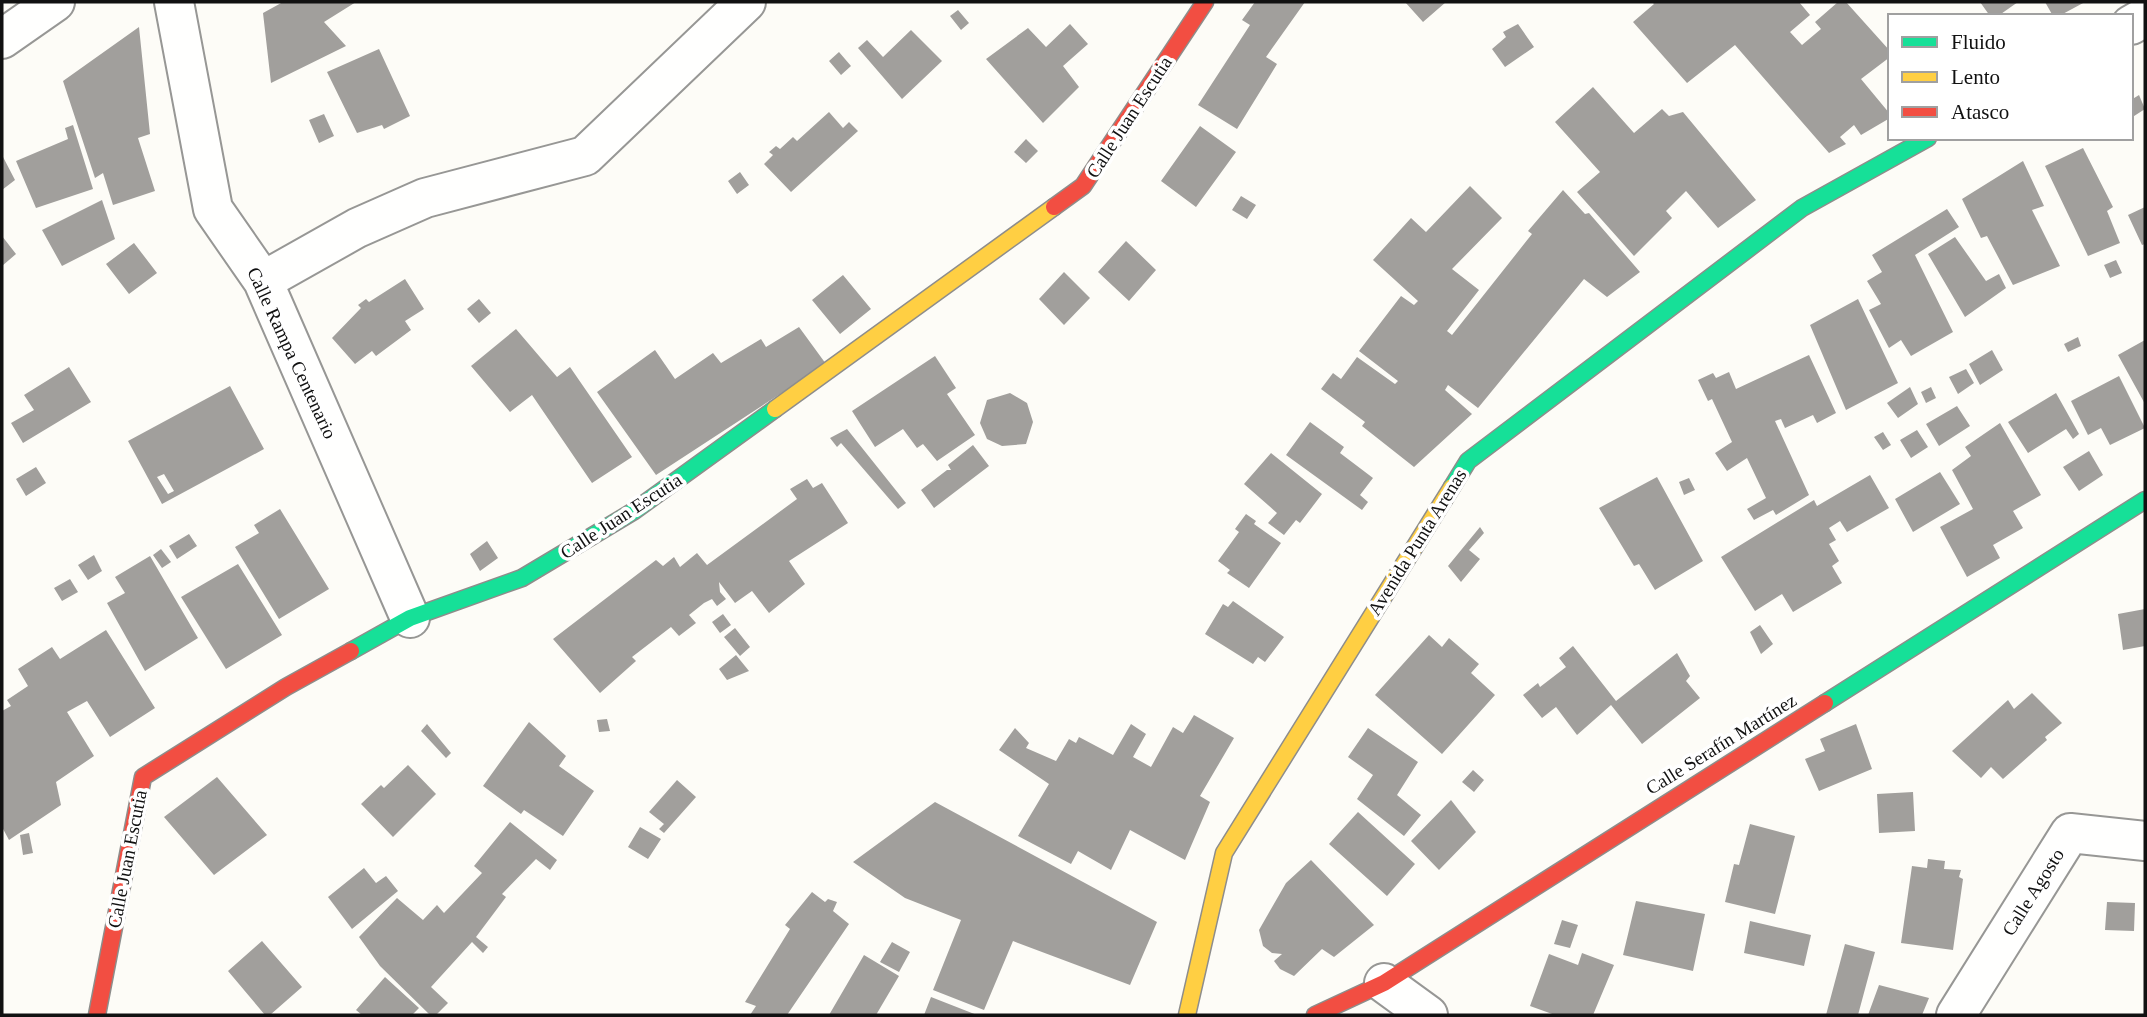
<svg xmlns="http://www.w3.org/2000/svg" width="2147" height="1017" viewBox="0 0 2147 1017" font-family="Georgia,serif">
<rect width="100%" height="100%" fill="#fdfcf7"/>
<path fill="#a19f9c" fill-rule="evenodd" d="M283,2H356L324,22L346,46L271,83L263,13Z
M1255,2H1305L1266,57L1277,64L1237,129L1198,105L1250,25L1242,20Z
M1405,2H1446L1423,22Z
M1652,2H1799L1810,15L1790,32L1802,45L1821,29L1815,22L1838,2H1846L1890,51V57L1861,79L1890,114V118L1861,135L1854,125L1840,137L1846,144L1829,153L1735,45L1687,83L1633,22L1654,4Z
M1980,2H2018L1998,16H1990Z
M2045,2H2085L2059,16H2053Z
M958,10L969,23L961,30L950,16Z
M1070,24L1088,44L1063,66L1079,87L1043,123L986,59L1028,28L1046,47Z
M1518,24L1534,47L1505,67L1492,49L1506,37L1503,32Z
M139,27L150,134L138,138L155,191L113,205L103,173L95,178L63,81Z
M911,30L942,61L902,99L858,48L867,40L883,57Z
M379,49L410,116L384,129L382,125L357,133L327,72Z
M839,52L851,66L841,75L829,61Z
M1593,87L1634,133L1662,109L1669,116L1683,112L1756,200L1718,228L1686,191L1666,211L1672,218L1634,256L1577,192L1600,172L1555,122Z
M2139,95L2145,109L2131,118V100Z
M829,112L843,128L849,122L858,131L791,192L764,164L773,155L769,152L776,146L780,149L793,137L797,141Z
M324,114L334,136L319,143L309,120Z
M73,125L93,189L36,208L16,161L68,139L65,128Z
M1200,126L1236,152L1196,207L1161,181Z
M1026,139L1038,151L1026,163L1014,152Z
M2083,148L2113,207L2107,211L2120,243L2088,256L2045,166Z
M2,155L15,180L2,190Z
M2023,161L2044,206L2032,210L2060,266L2013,285L1987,236L1981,238L1962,199Z
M740,172L749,185L737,194L728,181Z
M1470,186L1502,218L1452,269L1479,290L1447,331L1452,335L1532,234L1528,231L1563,190L1585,214L1589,213L1640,272L1607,297L1584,279L1478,408L1448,385L1445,390L1472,414L1414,467L1362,426L1365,422L1321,389L1333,373L1341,379L1357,357L1395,384L1398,381L1359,351L1401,296L1414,305L1418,301L1373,260L1411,218L1426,232Z
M1241,196L1256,205L1247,219L1232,210Z
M102,200L115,239L62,266L42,230Z
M2145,207V244L2142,245L2128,215Z
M1947,209L1959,227L1915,255L1953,332L1911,356L1901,340L1889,348L1869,310L1881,304L1867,281L1882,272L1872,255Z
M2,236L16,254L2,266Z
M1955,237L1986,281L1999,274L2006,288L1965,317L1928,254Z
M1126,241L1156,270L1129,301L1098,272Z
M134,243L157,273L129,294L106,264Z
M2116,260L2122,273L2110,278L2104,265Z
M1064,272L1090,298L1064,325L1039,299Z
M843,275L871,309L840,334L812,300Z
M405,279L424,309L405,321L411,330L376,356L372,351L355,364L332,338L361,308L358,305L366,299L369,302Z
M479,299L491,313L479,323L467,309Z
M1858,299L1898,383L1846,410L1810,325Z
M799,327L826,364L656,475L597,392L655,350L675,379L713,353L721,363L761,339L766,347Z
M516,329L557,377L570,367L632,457L592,483L532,395L510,412L471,366Z
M2078,337L2081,346L2068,352L2064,344Z
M2145,340V404L2118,355Z
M1992,350L2003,370L1980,385L1969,364Z
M1809,355L1836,413L1817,423L1813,415L1785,428L1781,419L1775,421L1809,495L1776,515L1773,510L1754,520L1747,509L1766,498L1747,458L1727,471L1715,453L1732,442L1712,399L1708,401L1698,380L1713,373L1716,378L1729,372L1736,389Z
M935,356L956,388L947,394L975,435L937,461L923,444L917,448L903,429L875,447L852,411Z
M69,367L91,402L23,443L11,423L34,410L24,395Z
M1966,369L1974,383L1958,394L1949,377Z
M2119,376L2145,428L2110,445L2101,428L2088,435L2071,401Z
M230,386L264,449L162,504L128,441ZM164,474L174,491L168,494L157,477Z
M1910,387L1918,404L1898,418L1887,403Z
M1931,387L1936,398L1926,403L1921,392Z
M1010,393L1027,403L1033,422L1026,444L1002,446L987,439L980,423L987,400Z
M2056,393L2079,434L2073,439L2066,429L2028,453L2008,422Z
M1957,406L1970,426L1939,446L1926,424Z
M1310,422L1344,447L1340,453L1373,478L1360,495L1368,502L1362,510L1286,455Z
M2000,423L2041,495L2013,511L2023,528L1993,545L2000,558L1967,577L1940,527L1973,509L1952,470L1971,456L1965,447Z
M847,429L906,503L898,509L841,443L837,447L830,438Z
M1917,430L1928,447L1911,458L1900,440Z
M1883,432L1891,445L1883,450L1874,437Z
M973,445L989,466L934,508L921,490L947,470H951L948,465Z
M2089,451L2103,475L2079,491L2063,467Z
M1271,453L1322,494L1300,523L1296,520L1284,535L1268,523L1277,513L1244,484Z
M36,467L46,483L26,496L16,479Z
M1940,472L1960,504L1913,532L1895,499Z
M1870,475L1889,508L1847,532L1840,521L1829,528L1836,540L1829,544L1839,561L1832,566L1842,583L1793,612L1782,594L1755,611L1721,557L1814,500L1817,506Z
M1657,477L1703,561L1655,590L1639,564L1634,566L1599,508Z
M1689,478L1695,490L1684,495L1679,482Z
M807,479L813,488L822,483L848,523L789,561L805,584L769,613L752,591L735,603L719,582L720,592L726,599L717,606L712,599L704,603L689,615L696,623L679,636L671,627L632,657L636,661L600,693L553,639L656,560L663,566L674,557L680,567L697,553L707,565L797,499L790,489Z
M280,509L329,589L279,619L235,547L259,533L254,525Z
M1246,514L1256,521L1254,524L1281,543L1249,588L1227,573L1230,570L1218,561L1239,532L1235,529Z
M1480,527L1484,533L1469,550L1480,559L1461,582L1448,566Z
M189,534L197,546L177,559L169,546Z
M487,541L498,558L480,571L470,554Z
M161,549L171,562L162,568L153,555Z
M94,555L102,571L88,580L78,565Z
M150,556L198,638L145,671L107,603L125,593L115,577Z
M238,564L282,635L226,669L181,597Z
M70,579L78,592L62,601L54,588Z
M1233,601L1284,637L1265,662L1258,657L1253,664L1205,634L1223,604L1228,607Z
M2145,609V646L2123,650L2118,614Z
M723,614L731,625L720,633L712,622Z
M1760,625L1773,644L1761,654L1750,632Z
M735,628L750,647L740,656L724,637Z
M106,630L155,708L110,737L87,701L67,712L94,756L56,782L61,805L9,840L2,827V711L11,706L7,700L28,686L18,669L52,647L60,659Z
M1429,635L1442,647L1449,638L1479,664L1471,673L1495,695L1442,754L1375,695Z
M1573,646L1616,701L1677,653L1690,676L1686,681L1700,698L1642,744L1611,705L1577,735L1556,707L1542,718L1523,695L1538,683L1540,687L1566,667L1559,658Z
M736,655L749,671L727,680L719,669Z
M2032,693L2062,723L2045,737L2047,740L2003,779L1991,767L1981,778L1952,751L2008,700L2014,709Z
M1194,715L1234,738L1200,796L1210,802L1185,860L1130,830L1111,870L1078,851L1071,864L1018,836L1049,784L999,750L1015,728L1029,743L1026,748L1056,761L1069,739L1076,743L1079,737L1113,755L1131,724L1146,734L1133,757L1151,767L1173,727L1183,733Z
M607,719L610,731L599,732L597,720Z
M529,722L566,756L559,766L594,791L563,836L524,810L521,814L483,786Z
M427,724L451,753L446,758L421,731Z
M1856,724L1872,769L1819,791L1805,759L1825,751L1820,739Z
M1368,728L1418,762L1397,795L1421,815L1404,836L1357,799L1373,775L1348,757Z
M408,765L436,794L393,837L361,804L381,785L384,788Z
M1473,770L1484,780L1474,792L1462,782Z
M217,777L267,835L214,875L164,817Z
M677,780L696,797L664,833L659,829L664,824L649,812Z
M1913,792L1915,831L1879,833L1877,794Z
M1451,800L1476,832L1439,870L1411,841Z
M935,802L1157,922L1130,985L1013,941L984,1010L933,990L961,920L905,898L853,862Z
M1358,812L1415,864L1387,896L1329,844Z
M510,822L557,860L550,870L536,859L502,894L506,897L476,937L488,947L483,953L472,942L431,987L448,1003L436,1015H430L380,966L359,937L397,898L423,920L437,905L444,913L482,873L474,866Z
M1750,824L1795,836L1775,914L1725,902L1734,864L1739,865Z
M640,827L661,839L648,859L628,847Z
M29,833L33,853L23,855L20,835Z
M1928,859L1945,861L1944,869L1961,870L1959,877L1963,879L1953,950L1901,943L1912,866L1927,868Z
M1311,860L1374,925L1334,957L1322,949L1294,976L1280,969L1274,961L1282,954L1272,953L1263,946L1259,930L1286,883Z
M364,868L376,883L386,876L398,891L352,929L328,897Z
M812,892L825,902L828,899L837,902L833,911L849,924L787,1015H750L756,1006L745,1002L790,929L785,925Z
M1636,901L1705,914L1693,971L1623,955Z
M2107,902L2135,903L2134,931L2105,930Z
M1562,920L1578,925L1570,948L1554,944Z
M1750,921L1811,935L1804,966L1744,953Z
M262,941L302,987L270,1015H265L228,971Z
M892,942L910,952L899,972L880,962Z
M1845,944L1875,952L1858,1015H1826Z
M1582,953L1614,965L1593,1015H1555L1530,1006L1549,954L1578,965Z
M864,955L899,976L876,1015H829Z
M385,977L419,1008L412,1015H362L356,1010Z
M1879,985L1929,998L1922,1015H1868Z
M931,997L977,1015H924Z"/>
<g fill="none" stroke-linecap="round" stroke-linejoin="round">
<g stroke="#979795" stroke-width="42">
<path id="street" d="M174,2L213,209L263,281L410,618
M2131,25L2145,17
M2,39L55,2
M263,281L357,228L425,198L585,156L746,2
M1384,983L1428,1015
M1956,1015L2070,833L2145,841"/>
</g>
<g stroke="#8e8d8b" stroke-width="19">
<path id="fast" d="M1452,487L1468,461L1802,208L1928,138
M351,651L410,618L522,578L634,511L775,409
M1825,703L2145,500"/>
</g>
<g stroke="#8e8d8b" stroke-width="19">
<path id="slow" d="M775,409L1054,207
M1187,1015L1224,853L1452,487"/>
</g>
<g stroke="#8e8d8b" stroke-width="19">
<path id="jam" d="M1054,207L1083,186L1205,2
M97,1015L143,777L286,687L351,651
M1315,1015L1384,983L1825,703"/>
</g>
<use href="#street" stroke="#fffffe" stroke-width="38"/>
<use href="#fast" stroke="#16e098" stroke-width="16"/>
<use href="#slow" stroke="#ffcf43" stroke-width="16"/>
<use href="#jam" stroke="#f24e42" stroke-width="16"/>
</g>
<g text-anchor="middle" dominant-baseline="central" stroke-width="7" stroke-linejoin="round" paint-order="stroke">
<g font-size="19" fill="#111" stroke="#fff">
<text transform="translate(1129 117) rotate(-57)">Calle Juan Escutia</text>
<text transform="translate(292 353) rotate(65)">Calle Rampa Centenario</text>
<text transform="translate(621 516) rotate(-33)">Calle Juan Escutia</text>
<text transform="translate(1417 542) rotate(-58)">Avenida Punta Arenas</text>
<text transform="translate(1721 744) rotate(-32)">Calle Serafín Martínez</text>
<text transform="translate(127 859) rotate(-79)">Calle Juan Escutia</text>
<text transform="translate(2033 892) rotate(-58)">Calle Agosto</text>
</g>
</g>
<rect width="2147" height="1017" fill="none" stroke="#111111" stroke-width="7"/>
<rect x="1888" y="14" width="245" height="126" fill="#ffffff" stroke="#a0a0a0" stroke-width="2"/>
<rect x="1902" y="37" width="35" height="10" fill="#16e098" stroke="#a0a0a0" stroke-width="2"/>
<text x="1951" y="49" font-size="21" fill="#111111">Fluido</text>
<rect x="1902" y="72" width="35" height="10" fill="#ffcf43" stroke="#a0a0a0" stroke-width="2"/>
<text x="1951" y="84" font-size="21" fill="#111111">Lento</text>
<rect x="1902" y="107" width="35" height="10" fill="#f24e42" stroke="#a0a0a0" stroke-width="2"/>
<text x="1951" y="119" font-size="21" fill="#111111">Atasco</text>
</svg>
